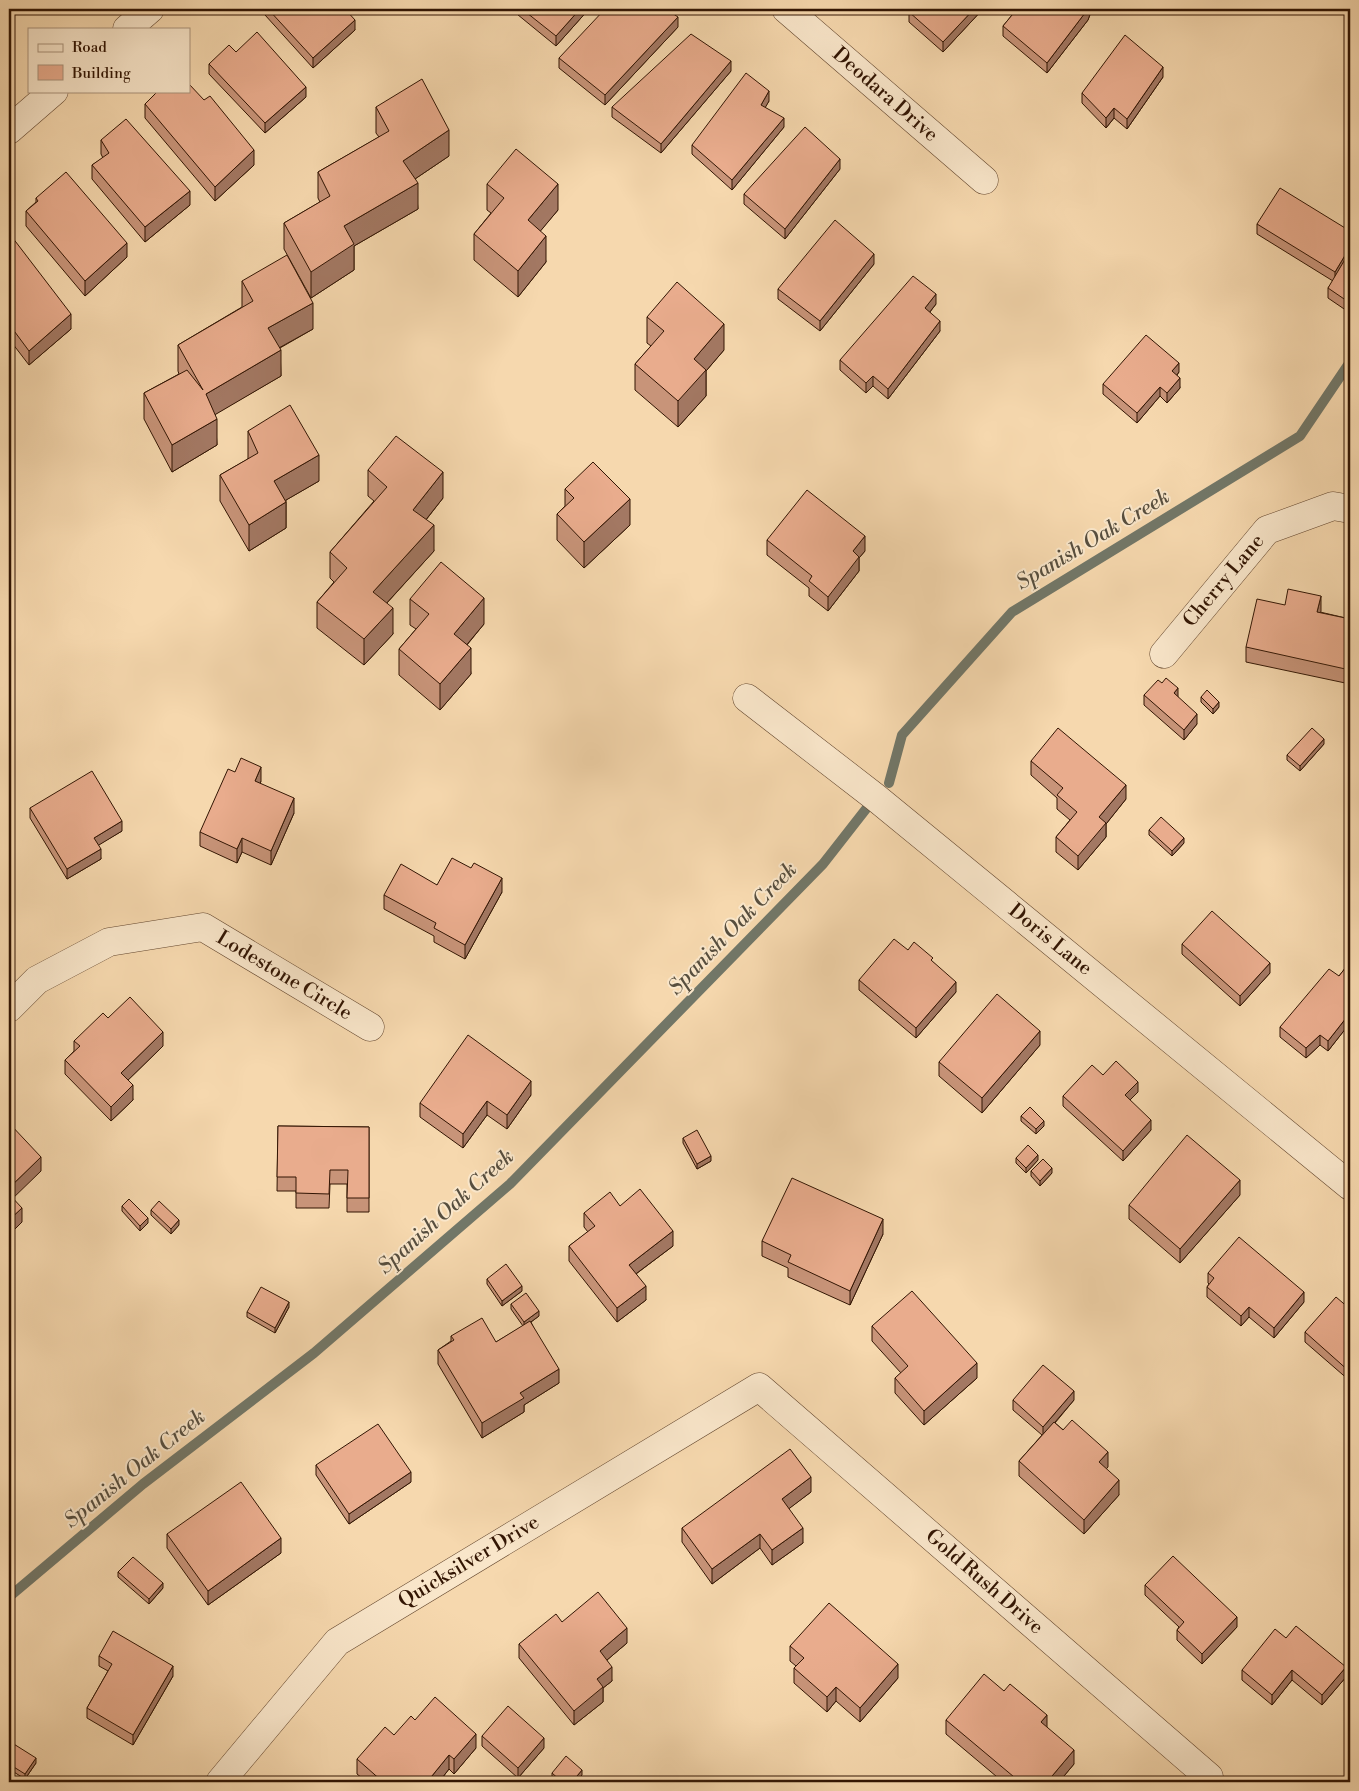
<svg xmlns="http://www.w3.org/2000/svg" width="1359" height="1791" viewBox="0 0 1359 1791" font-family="'Libre Bodoni',serif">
<rect width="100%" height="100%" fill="#f6d8ae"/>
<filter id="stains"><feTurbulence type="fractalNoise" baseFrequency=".004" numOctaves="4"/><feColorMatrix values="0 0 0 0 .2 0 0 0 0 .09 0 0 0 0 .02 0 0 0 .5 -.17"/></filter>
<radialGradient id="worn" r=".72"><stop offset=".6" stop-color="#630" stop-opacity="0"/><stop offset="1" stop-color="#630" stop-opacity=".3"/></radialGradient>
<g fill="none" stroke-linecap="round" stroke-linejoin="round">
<path stroke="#727768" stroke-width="10" d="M889,783L902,735L1012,612L1300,436L1350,362
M9,1597L143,1484L314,1353L510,1184L823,864L866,809"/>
<g stroke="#63462e" stroke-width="29">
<path id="minor" d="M786,9L984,180
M127,29L150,9
M9,130L54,91
M1164,654L1267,530L1333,506L1350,509
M747,698L875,797L1350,1186
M9,1008L37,980L109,942L203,927L370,1027
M220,1782L337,1642L759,1387L1209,1777L1203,1782"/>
</g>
<use href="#minor" stroke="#f9e6ca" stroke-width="28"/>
</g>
<path fill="#c89479" stroke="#321503" d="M265,9H345L355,30L313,68L265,15Z
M512,9H589L556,46L512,10Z
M912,9H983L943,52L909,22V12Z
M1017,9H1092L1088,20L1047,73L1003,36V26Z
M678,27L605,105L559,68V58Z
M236,52L306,97L265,133L209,74V64Z
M731,71L661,153L612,117V107Z
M1163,77L1127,129L1114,118L1106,128L1082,103V93Z
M769,101L765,107L784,127L732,190L692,154V145Z
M145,104L254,165L215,201L145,118Z
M376,107L449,156L415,179L418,209L354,246V270L311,298L284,249V223L320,202L318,198V172L379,137L376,133Z
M101,140L190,205L145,242L92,179V165L103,158L101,154Z
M840,169L785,239L744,204V194Z
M487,184L558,210L540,231L546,262L518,297L474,260V234L491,213L487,210Z
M36,198L127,257L85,296L26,226V211L36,202Z
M1257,224L1350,231V313L1328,298V288L1333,281L1257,234Z
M9,233L71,329L29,365L9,339Z
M874,264L820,331L778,299V289Z
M242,281L313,329L280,348L281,376L215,414L217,445L172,472L144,419V393L179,374L178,371V345L242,307Z
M936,304L930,312L940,331L888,399L873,386L866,393L840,370V360Z
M647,317L724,350L706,371V396L678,427L635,390V364L651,346L647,343Z
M1179,372L1177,375L1180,388L1167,403L1160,396L1137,423L1103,394V384Z
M248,431L319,481L286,500V528L249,551L220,501V475L248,459Z
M368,470L443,498L426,520L434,551L387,603L393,634L364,665L317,628V602L334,582L330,578V552L374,501L368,496Z
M565,489L630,525L584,568L557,540V514L565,506Z
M767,540L865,551L859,558V571L828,611L809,596V588L767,555Z
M410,599L484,624L467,645L471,674L440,710L399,675V649L416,629L410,625Z
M1285,605L1321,611L1320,612L1350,619V684L1246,662V647Z
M1144,695L1178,697L1197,724L1184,740L1144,705Z
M1201,697L1219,707L1213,714L1201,702Z
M1324,744L1300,771L1287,760V755Z
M1031,761L1126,799L1106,824V837L1078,870L1056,852V837L1070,820L1057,809V798L1031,775Z
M261,781L260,783L294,813L271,865L242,852L237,863L200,846V832Z
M30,808L122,831L98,845L101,859L67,879L30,818Z
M1149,830L1184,843L1172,856L1149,835Z
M437,885L502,892L465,959L434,942V936L384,909V895Z
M1182,944L1270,973L1240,1006L1182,954Z
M908,950L933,962L956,992L916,1038L859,990V980Z
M1350,962V1023L1328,1051L1320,1045L1306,1058L1280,1037V1027L1339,976Z
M108,1018L163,1046L128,1080L133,1100L111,1121L65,1074V1060L74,1051V1041Z
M1040,1045L982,1113L939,1076V1062Z
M1103,1075L1138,1092L1130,1100L1151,1130L1123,1161L1063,1106V1096Z
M531,1095L507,1129L487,1115L463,1148L420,1117V1103Z
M1021,1116L1044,1126L1036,1134L1021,1121Z
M278,1126L369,1127V1212H347V1184H330L329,1208H296V1191H277Z
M683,1138L711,1161L697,1169L683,1143Z
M1016,1158L1038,1160L1026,1173L1016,1163Z
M1031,1171L1052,1173L1040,1186L1031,1176Z
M1240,1195L1180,1263L1129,1219V1205Z
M122,1206L148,1223L140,1231L122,1211Z
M620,1206L673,1246L636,1274L646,1300L617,1322L569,1261V1246L588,1232L584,1227V1213Z
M151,1210L179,1225L171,1234L151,1215Z
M883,1234L850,1305L788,1277V1268L762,1256V1241Z
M1208,1273L1304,1302L1274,1338L1249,1317L1241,1326L1207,1297V1287L1209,1284L1208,1283Z
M487,1279L522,1291L502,1306L487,1284Z
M511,1304L539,1316L531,1322L559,1383L524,1405V1412L482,1438L438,1364V1350L451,1341V1336L496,1342L523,1326L511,1309Z
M289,1307L275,1333L247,1317V1312Z
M1350,1309V1381L1305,1342V1332Z
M872,1326L977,1378L924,1425L895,1393V1378L901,1373L872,1341Z
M1013,1400H1074L1055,1423L1108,1467L1106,1469L1119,1495L1084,1534L1019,1476V1461L1042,1435L1013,1410Z
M316,1465L411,1482L349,1524L316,1475Z
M811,1492L788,1509L803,1543L772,1565L760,1548L712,1584L682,1542V1528Z
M167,1534L281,1553L208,1605L167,1548Z
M118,1572L163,1588L149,1604L118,1577Z
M1145,1585L1237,1627L1202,1664L1177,1640V1630L1179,1627L1145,1595Z
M562,1622L627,1643L607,1660L612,1681L603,1688V1702L574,1725L519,1658V1644Z
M1286,1638L1346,1677L1322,1705L1292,1680L1272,1705L1242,1680V1670Z
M790,1646L898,1678L860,1722L836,1701L827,1712L794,1683V1668L796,1666L790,1661Z
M99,1656L173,1676L133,1745L87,1718V1708L108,1671L99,1666Z
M415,1720L476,1748L454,1774L449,1769L439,1782H367L357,1774V1759L394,1735Z
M946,1720L1047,1727L1074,1764L1059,1782H1003L946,1734Z
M482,1736L544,1748L518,1778L482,1746Z
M9,1741L36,1763L25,1779L9,1769Z
M552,1773L582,1775L576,1782H556L552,1778Z"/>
<path fill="#a37863" stroke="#321503" d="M9,9H15V15L9,19Z
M580,9H589L556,46V36Z
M974,9H983L943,52V42Z
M1088,9H1092L1088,20L1047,73V63Z
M678,17V27L605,105V95Z
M355,20V30L313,68V58Z
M731,61V71L661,153V144Z
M1163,67V77L1127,129V119Z
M306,87V97L265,133V123Z
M769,91V101L761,115V105Z
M1114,108V118L1106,128V118Z
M784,118V127L732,190V180Z
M449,130V156L403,187V161Z
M254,150V165L215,201V187Z
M840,159V169L785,239V229Z
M418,183V209L354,246V270L311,298V272L344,226Z
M558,184V210L528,246V220Z
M190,191V205L145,242V227Z
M546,236V262L518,297V271Z
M127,243V257L85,296V281Z
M1350,247V257L1335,282V272Z
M874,254V264L820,331V321Z
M936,294V304L925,318V308Z
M313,303V329L268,354V328Z
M71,314V329L29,365V351Z
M940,321V331L888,399V389Z
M724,324V350L706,371V396L678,427V401L694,359Z
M281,350V376L206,420V394Z
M1179,363V372L1172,381V371Z
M873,376V386L866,393V383Z
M1180,378V388L1167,403V393Z
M1160,387V396L1137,423V413Z
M217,419V445L172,472V445Z
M319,455V481L274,507V481Z
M443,472V498L413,536V510Z
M630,499V525L584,568V542Z
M286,502V528L249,551V525Z
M434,525V551L373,618V592Z
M865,536V551L859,558V571L828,611V597L853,551Z
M1321,596V611L1317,626V612Z
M484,598V624L454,660V634Z
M393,608V634L364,665V639Z
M471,648V674L440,710V684Z
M1178,688V698L1174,693Z
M1219,702V707L1213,714V709Z
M1197,714V724L1184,740V730Z
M1324,739V744L1300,771V766Z
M261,767V781L255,796V781Z
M1126,785V799L1106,824V837L1078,870V856L1099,817Z
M294,798V813L271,865V851Z
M122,821V831L94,848V838Z
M242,838V852L237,863V849Z
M1184,838V843L1172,856V851Z
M101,849V859L67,879V869Z
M502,878V892L465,959V945Z
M1270,963V973L1240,1006V996Z
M956,982V992L916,1038V1028Z
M1350,1013V1023L1328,1051V1041Z
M1040,1031V1045L982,1113V1098Z
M163,1032V1046L121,1087V1073Z
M1320,1035V1045L1306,1058V1048Z
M531,1081V1095L507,1129V1115Z
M1138,1082V1092L1125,1105V1095Z
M133,1085V1100L111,1121V1107Z
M487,1101V1115L463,1148V1134Z
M1151,1120V1130L1123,1161V1151Z
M1044,1121V1126L1036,1134V1129Z
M1038,1155V1160L1026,1173V1168Z
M711,1156V1161L697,1169V1164Z
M41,1157V1171L9,1202V1188Z
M1052,1168V1173L1040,1186V1181Z
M1240,1180V1195L1180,1263V1249Z
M22,1208V1222L9,1235V1220Z
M148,1218V1223L140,1231V1226Z
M883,1219V1234L850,1305V1291Z
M179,1220V1225L171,1234V1229Z
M673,1231V1246L629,1279V1265Z
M522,1286V1291L502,1306V1301Z
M646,1286V1300L617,1322V1308Z
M1304,1292V1302L1274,1338V1328Z
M289,1302V1307L275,1333V1328Z
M1249,1307V1317L1241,1326V1316Z
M539,1311V1316L524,1327V1322Z
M977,1363V1378L924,1425V1411Z
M559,1369V1383L524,1405V1412L482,1438V1423L520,1393Z
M1074,1391V1400L1043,1436V1427Z
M1108,1452V1467L1099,1477V1462Z
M411,1472V1482L349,1524V1514Z
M811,1477V1492L782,1514V1499Z
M1119,1480V1495L1084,1534V1520Z
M803,1528V1543L772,1565V1550Z
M760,1534V1548L712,1584V1569Z
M281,1538V1553L208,1605V1591Z
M163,1583V1588L149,1604V1599Z
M1237,1617V1627L1202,1664V1654Z
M627,1628V1643L600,1666V1651Z
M898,1664V1678L860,1722V1708Z
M173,1666V1676L133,1745V1735Z
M612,1667V1681L603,1688V1702L574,1725V1711L597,1679Z
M1346,1667V1677L1322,1705V1695Z
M1292,1670V1680L1272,1705V1695Z
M836,1687V1701L827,1712V1697Z
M1047,1715V1729L1041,1722Z
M476,1734V1748L454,1774V1759Z
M544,1738V1748L518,1778V1768Z
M1074,1750V1764L1059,1782H1047Z
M449,1755V1769L439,1782H427Z
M36,1758V1763L25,1779V1774Z
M582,1770V1775L576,1782H572Z"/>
<path fill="#e9ac8d" stroke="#321503" d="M268,9H345L355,20L313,58Z
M522,9H580L556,36Z
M605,9H666L678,17L605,95L559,58Z
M912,9H974L943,42L909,12Z
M1017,9H1088L1047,63L1003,26Z
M257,32L306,87L265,123L209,64L229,45L236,52Z
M691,34L731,61L661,144L612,107Z
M1125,35L1163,67L1127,119L1114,108L1106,118L1082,93Z
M746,73L769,91L761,105L784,118L732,180L692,145Z
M422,79L449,130L403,161L418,183L344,226L354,244L311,272L284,223L330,196L318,172L389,131L376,107Z
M189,84L204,100L210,96L254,150L215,187L145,104L158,91H189Z
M126,119L190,191L145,227L92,165L109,153L101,140Z
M805,127L840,159L785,229L744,194Z
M516,149L558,184L528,220L546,236L518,271L474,234L504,198L487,184Z
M66,172L127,243L85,281L26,211L38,201L36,198Z
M1280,188L1350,231V247L1335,272L1257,224Z
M835,220L874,254L820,321L778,289Z
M9,233L71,314L29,351L9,324Z
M1350,251V303L1328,288Z
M287,255L313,303L268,328L281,350L206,394L217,419L172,445L144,393L187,370L203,390L178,345L253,301L242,281Z
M913,276L936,294L925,308L940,321L888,389L873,376L866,383L840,360Z
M677,282L724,324L694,359L706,370L678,401L635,364L664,331L647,317Z
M1146,335L1179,363L1172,371L1180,378L1167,393L1160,387L1137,413L1103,384Z
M290,405L319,455L274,481L286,502L249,525L220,475L258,453L248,431Z
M396,436L443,472L413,510L434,525L373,592L393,608L364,639L317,602L347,568L330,552L387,487L368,470Z
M593,462L630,499L584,542L557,514L574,498L565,489Z
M807,490L865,536L853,551L859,557L828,597L809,581L812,576L767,540Z
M441,562L484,598L454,634L471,648L440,684L399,649L429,614L410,599Z
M1288,589L1321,596L1317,612L1350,619V670L1246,647L1257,599L1285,605Z
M1166,678L1178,688L1174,693L1197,714L1184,730L1144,695L1158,680L1162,683Z
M1207,690L1219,702L1213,709L1201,697Z
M1058,728L1126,785L1099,817L1106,823L1078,856L1056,837L1077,812L1057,795L1063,788L1031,761Z
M1312,728L1324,739L1300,766L1287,755Z
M241,758L261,767L255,781L294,798L271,851L242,838L237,849L200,832L228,769L235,772Z
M92,771L122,821L94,838L101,849L67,869L30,808Z
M1161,817L1184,838L1172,851L1149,830Z
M452,858L471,868L474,863L502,878L465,945L434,928L436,923L384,895L401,864L437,885Z
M1212,911L1270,963L1240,996L1182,944Z
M894,939L908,950L914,942L933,958L931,960L956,982L916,1028L859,980Z
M1350,962V1013L1328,1041L1320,1035L1306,1048L1280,1027L1329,969L1339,976Z
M997,994L1040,1031L982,1098L939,1062Z
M130,997L163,1032L121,1073L133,1085L111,1107L65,1060L80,1046L74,1041L103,1013L108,1018Z
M468,1035L531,1081L507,1115L487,1101L463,1134L420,1103Z
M1116,1061L1138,1082L1125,1095L1151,1120L1123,1151L1063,1096L1092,1065L1103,1075Z
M1030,1107L1044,1121L1036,1129L1021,1116Z
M9,1123L41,1157L9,1188Z
M278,1126L369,1127V1198H347L348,1170H330L329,1194L296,1193V1177H277Z
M697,1130L711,1156L697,1164L683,1138Z
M1187,1135L1240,1180L1180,1249L1129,1205Z
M1028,1145L1038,1155L1026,1168L1016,1158Z
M1043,1159L1052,1168L1040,1181L1031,1171Z
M792,1178L883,1219L850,1291L788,1262L791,1255L762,1241Z
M640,1189L673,1231L629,1265L646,1286L617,1308L569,1246L595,1226L584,1213L610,1192L620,1206Z
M9,1194L22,1208L9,1220Z
M129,1199L148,1218L140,1226L122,1206Z
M159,1201L179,1220L171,1229L151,1210Z
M1239,1237L1304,1292L1274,1328L1249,1307L1241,1316L1207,1287L1214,1278L1208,1273Z
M506,1264L522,1286L502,1301L487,1279Z
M261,1287L289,1302L275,1328L247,1312Z
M912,1291L977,1363L924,1411L895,1378L908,1366L872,1326Z
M526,1293L539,1311L524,1322L511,1304Z
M1336,1297L1350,1309V1372L1305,1332Z
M482,1318L496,1342L530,1321L559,1369L520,1393L524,1398L482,1423L438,1350L454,1340L451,1336Z
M1043,1365L1074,1391L1043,1427L1013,1400Z
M1072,1420L1108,1452L1099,1462L1119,1480L1084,1520L1019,1461L1054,1422L1063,1430Z
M378,1424L411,1472L349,1514L316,1465Z
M790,1449L811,1477L782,1499L803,1528L772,1550L760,1534L712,1569L682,1528Z
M241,1482L281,1538L208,1591L167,1534Z
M1173,1556L1237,1617L1202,1654L1177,1630L1184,1622L1145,1585Z
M133,1557L163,1583L149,1599L118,1572Z
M598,1592L627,1628L600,1651L612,1667L597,1679L603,1687L574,1711L519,1644L556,1614L562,1622Z
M829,1603L898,1664L860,1708L836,1687L827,1697L794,1668L804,1658L790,1646Z
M1296,1626L1346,1667L1322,1695L1292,1670L1272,1695L1242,1670L1275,1629L1286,1638Z
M113,1631L173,1666L133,1735L87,1708L112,1664L99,1656Z
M984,1674L1004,1691L1010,1684L1047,1715L1041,1722L1074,1750L1047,1782H1020L946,1720Z
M435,1697L476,1734L454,1759L449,1755L427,1782H383L357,1759L385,1727L394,1735L411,1716L415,1720Z
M508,1706L544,1738L518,1768L482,1736Z
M9,1741L36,1758L25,1774L9,1764Z
M566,1756L582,1770L572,1782H562L552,1773Z"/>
<g text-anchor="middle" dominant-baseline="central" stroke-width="4" stroke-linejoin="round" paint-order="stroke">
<g font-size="20" fill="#321503" stroke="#f9e6ca">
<text transform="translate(885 95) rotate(41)">Deodara Drive</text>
<text transform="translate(1224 581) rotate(-50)">Cherry Lane</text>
<text transform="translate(1050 940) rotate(39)">Doris Lane</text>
<text transform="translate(284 976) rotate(31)">Lodestone Circle</text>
<text transform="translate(469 1562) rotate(-31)">Quicksilver Drive</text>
<text transform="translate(984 1582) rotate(41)">Gold Rush Drive</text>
</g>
<g font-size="21" font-style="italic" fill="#574e3e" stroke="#f9e6ca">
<text transform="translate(1093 540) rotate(-31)">Spanish Oak Creek</text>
<text transform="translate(733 929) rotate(-46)">Spanish Oak Creek</text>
<text transform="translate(446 1212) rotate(-42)">Spanish Oak Creek</text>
<text transform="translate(135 1469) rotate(-39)">Spanish Oak Creek</text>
</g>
</g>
<rect width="1359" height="1791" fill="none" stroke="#f6d8ae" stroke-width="30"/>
<rect x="10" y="10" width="1339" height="1771" fill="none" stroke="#321503" stroke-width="2.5"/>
<rect x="15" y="15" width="1329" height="1761" fill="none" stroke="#321503"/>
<rect x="28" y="28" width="162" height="65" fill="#f9e6ca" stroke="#a9927a"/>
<rect x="38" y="44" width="25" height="8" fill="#f9e6ca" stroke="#a9927a"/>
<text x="72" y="52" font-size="15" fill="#321503">Road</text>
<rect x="38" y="65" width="25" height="15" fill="#e9ac8d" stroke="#a9927a"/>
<text x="72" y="78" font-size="15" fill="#321503">Building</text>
<rect width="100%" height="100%" filter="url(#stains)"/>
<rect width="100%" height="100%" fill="url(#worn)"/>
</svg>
